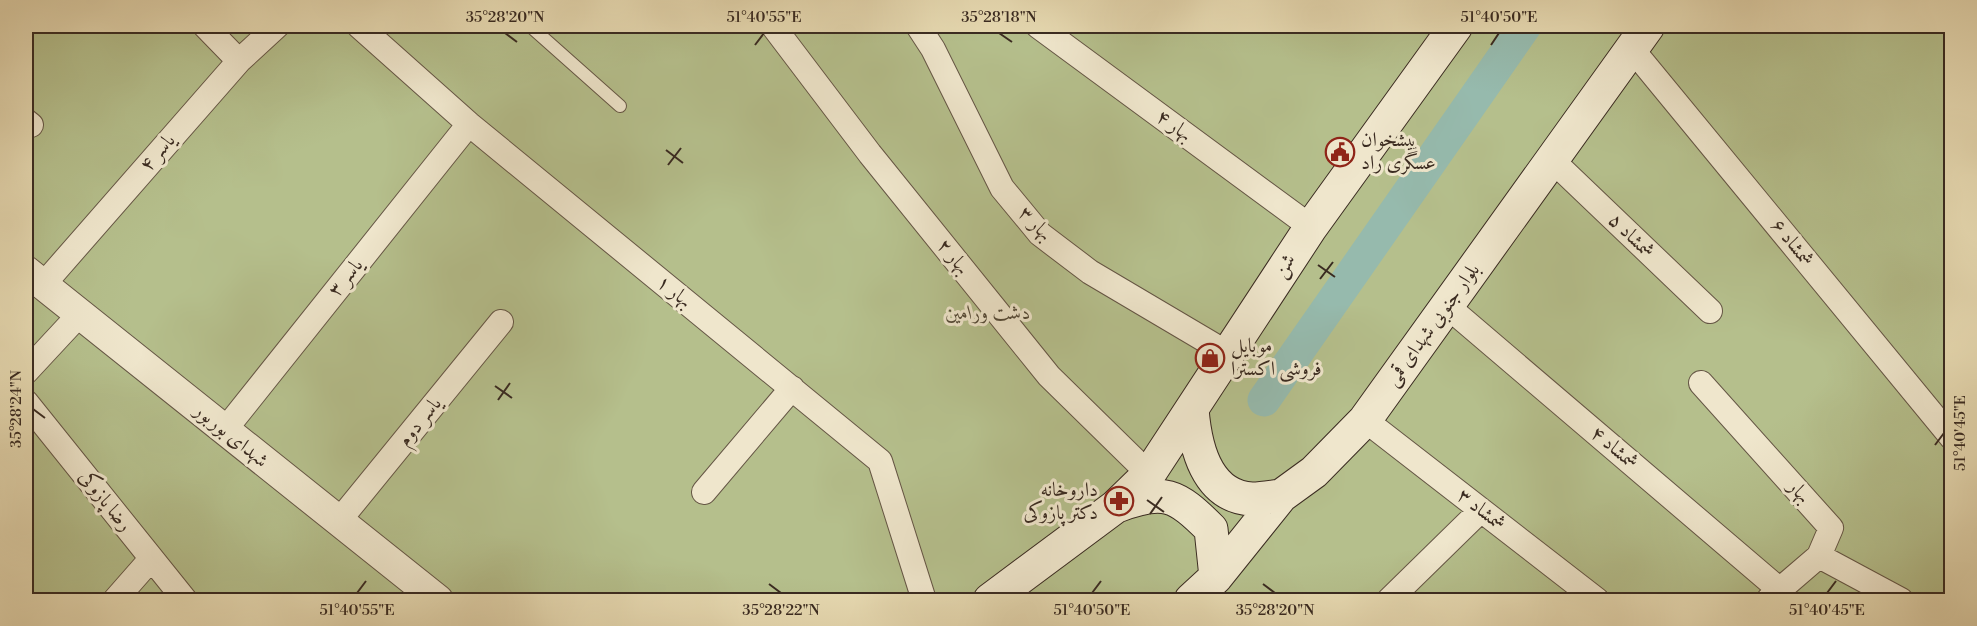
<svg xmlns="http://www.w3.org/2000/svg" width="1977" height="626" viewBox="0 0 1977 626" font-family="'Libre Bodoni',Amiri,serif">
<rect width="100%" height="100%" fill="#e6d9b1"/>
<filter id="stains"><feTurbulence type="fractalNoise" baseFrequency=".00333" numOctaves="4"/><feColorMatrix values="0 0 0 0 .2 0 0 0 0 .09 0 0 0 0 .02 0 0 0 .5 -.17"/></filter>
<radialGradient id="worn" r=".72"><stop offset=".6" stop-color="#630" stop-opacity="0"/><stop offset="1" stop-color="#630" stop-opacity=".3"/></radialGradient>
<path fill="#b5bf8c" stroke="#787556" stroke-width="1.5" d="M26,26H1951V600H26Z"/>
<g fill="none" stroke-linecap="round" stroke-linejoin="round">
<path stroke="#96baad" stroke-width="33" d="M1264,400L1525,26"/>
<g stroke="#655645" stroke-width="14">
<path id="service" d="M530,26L620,106"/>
</g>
<g stroke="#655645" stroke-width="26">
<path id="minor" d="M205,26L239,61
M359,26L469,124L880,461L924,600
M773,26L870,154L1049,376L1149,474
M918,26L933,49L1002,188L1040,234L1090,272L1227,353
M1038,26L1311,227
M1632,49L1952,438
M26,121L31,125
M1552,160L1710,311
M43,285L239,61L277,26
M1447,306L1780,590
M26,372L79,315
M1701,383L1831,528L1819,556L1769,599
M26,402L185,600
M1365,420L1597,600
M224,431L469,124
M704,492L792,388
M338,522L501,322
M1819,556L1901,600
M115,600L151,559
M1389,600L1481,510"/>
</g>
<g stroke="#655645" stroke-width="32">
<path id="tertiary" d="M26,271L438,600"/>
</g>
<g stroke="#3a2b21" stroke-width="35">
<path id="secondary" d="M1192,409C1195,446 1206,497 1252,499C1262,499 1272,497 1281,496
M1117,506C1164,488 1176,494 1211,529L1216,577
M990,600L1115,507L1149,474L1311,227L1456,26
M1191,600L1216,577L1281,496L1314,472L1365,420L1648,26"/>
</g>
<use href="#service" stroke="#efe6cc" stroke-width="12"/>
<use href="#minor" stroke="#efe6cc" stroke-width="24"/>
<use href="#tertiary" stroke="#efe6cc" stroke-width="30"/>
<use href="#secondary" stroke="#efe6cc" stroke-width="33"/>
</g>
<path fill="none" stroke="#3a2b21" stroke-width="2" d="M505,33L517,42M999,33L1012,42M755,45L764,33M1491,45L1499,33M666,150L683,163M668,165L681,148M1318,265L1335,277M1320,279L1333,262M495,386L512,398M498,400L510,383M33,409L45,418M1935,445L1944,433M1147,500L1164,512M1150,514L1162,497M769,584L781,593M1263,584L1275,593M357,593L366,581M1092,593L1101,581M1827,593L1836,581"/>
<defs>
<g id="civic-ring" transform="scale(1.5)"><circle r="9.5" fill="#efe6cc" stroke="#8f2418" stroke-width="1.5"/><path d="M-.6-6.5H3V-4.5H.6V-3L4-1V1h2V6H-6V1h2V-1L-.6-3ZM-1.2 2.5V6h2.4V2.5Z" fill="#8f2418"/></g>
<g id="shop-ring" transform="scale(1.5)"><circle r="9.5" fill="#efe6cc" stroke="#8f2418" stroke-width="1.5"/><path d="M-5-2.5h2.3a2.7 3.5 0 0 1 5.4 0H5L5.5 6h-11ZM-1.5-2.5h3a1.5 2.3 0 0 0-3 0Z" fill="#8f2418"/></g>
<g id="pharmacy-ring" transform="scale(1.5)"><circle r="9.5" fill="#efe6cc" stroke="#8f2418" stroke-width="1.5"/><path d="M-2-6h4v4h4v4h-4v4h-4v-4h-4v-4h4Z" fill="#8f2418"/></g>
</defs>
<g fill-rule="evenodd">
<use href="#civic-ring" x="1340" y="152"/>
<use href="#shop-ring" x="1210" y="358"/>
<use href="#pharmacy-ring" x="1119" y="501"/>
</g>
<g text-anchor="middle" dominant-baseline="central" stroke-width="6" stroke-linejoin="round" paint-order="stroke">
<g font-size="20" fill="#3a2b21" stroke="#efe6cc">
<text transform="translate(1174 126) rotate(36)">بهار ۴</text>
<text transform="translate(158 153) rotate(-49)">یاسر ۴</text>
<text transform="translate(1035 224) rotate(46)">بهار ۳</text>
<text transform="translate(1631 236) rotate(44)">شمشاد ۵</text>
<text transform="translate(1792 243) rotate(51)">شمشاد ۶</text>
<text transform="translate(953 257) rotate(51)">بهار ۲</text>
<text transform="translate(1285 266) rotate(-57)">شن</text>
<text transform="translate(346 278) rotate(-51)">یاسر ۳</text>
<text transform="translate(674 292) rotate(39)">بهار ۱</text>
<text transform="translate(1433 325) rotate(-54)">بلوار جنوبی شهدای قمی</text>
<text transform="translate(420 422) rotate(-51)">یاسر دوم</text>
<text transform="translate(231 436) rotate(39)">شهدای بوربور</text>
<text transform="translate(1614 448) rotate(40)">شمشاد ۴</text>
<text transform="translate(1799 492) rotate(48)">بهار</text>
<text transform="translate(105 501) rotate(51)">رضا پازوکی</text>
<text transform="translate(1481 510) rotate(38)">شمشاد ۳</text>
</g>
<g font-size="20" fill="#3a2b21" stroke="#efe6cc" text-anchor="start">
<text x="1361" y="140">پیشخوان<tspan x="1361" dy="23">عسگری راد</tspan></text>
<text x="1231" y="346">موبایل<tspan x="1231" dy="23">فروشی اکسترا</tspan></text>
<text x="1098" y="490" text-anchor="end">داروخانه<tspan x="1098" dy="23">دکتر پازوکی</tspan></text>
</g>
<g font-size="20" font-style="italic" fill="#534936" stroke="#efe6cc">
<text x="988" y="313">دشت ورامین</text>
</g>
</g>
<rect width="1977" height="626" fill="none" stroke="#e6d9b1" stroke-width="66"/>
<rect x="33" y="33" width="1911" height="560" fill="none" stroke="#3a2b21" stroke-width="2"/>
<g font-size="15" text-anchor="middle" fill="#3a2b21">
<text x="505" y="22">35°28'20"N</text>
<text x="764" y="22">51°40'55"E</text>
<text x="999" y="22">35°28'18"N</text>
<text x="1499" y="22">51°40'50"E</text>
<text transform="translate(16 409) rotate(-90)" y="5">35°28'24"N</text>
<text transform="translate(1960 433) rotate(-90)" y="5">51°40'45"E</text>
<text x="357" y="615">51°40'55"E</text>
<text x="781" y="615">35°28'22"N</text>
<text x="1092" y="615">51°40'50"E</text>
<text x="1275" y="615">35°28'20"N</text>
<text x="1827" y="615">51°40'45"E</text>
</g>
<rect width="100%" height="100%" filter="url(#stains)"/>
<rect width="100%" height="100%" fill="url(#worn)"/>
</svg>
